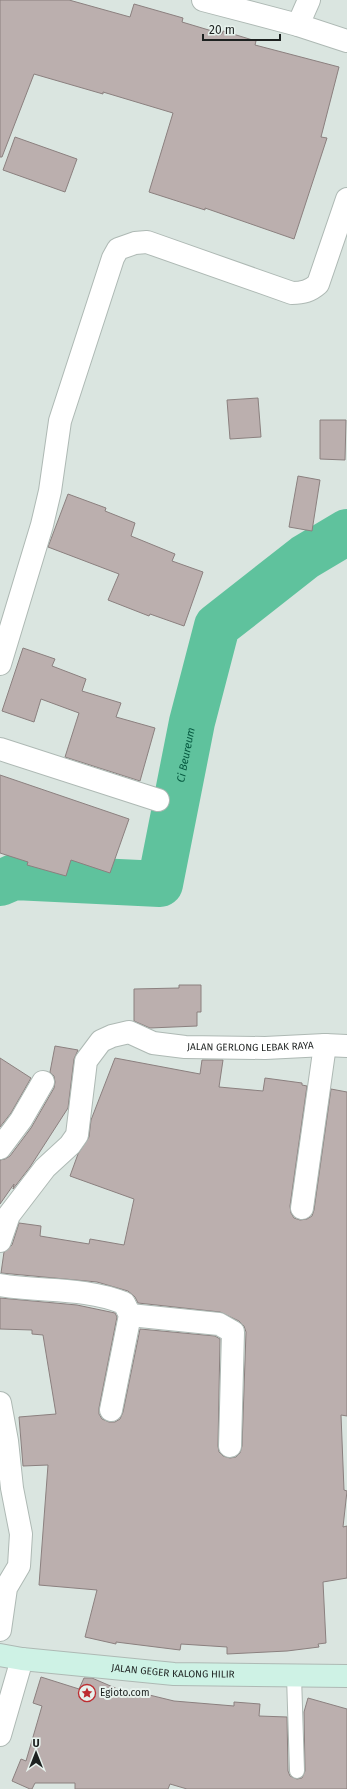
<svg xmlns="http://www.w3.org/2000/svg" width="347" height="1789" viewBox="0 0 347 1789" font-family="'Fira Sans',sans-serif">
<rect width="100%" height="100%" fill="#dae5e0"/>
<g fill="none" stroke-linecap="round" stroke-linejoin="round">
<path stroke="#5fc29d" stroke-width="46" id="s1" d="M0,883L14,877L160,884L192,722L217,626L305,557L347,532"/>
</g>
<path fill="#bbafae" stroke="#8b807f" d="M0,0H69L130,17L134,4L183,18L182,22L222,34L223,31L256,41L255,45L339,67L321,137L327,138L294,239L205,208V210L149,192L173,113L103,92V94L34,74L2,157H0Z
M15,137L77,159L65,192L3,170Z
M258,398L261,437L230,439L227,400Z
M320,420H346L345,460L320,459Z
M298,476L320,480L312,531L289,527Z
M68,494L106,508L105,511L135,523L131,536L175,554L172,561L203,572L184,626L150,614L149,616L108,600L119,574L48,547Z
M23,648L55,659L52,666L86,679L82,691L121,703L116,717L155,728L140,781L65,757L79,713L41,699L34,722L2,711Z
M0,775L129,819L110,873L71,860L66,876L27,865L28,862L0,853Z
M179,985H201V1012H197V1026L150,1028L134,1021V989L179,988Z
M55,1046L78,1050L74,1059L68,1108L30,1167L13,1189L14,1184L0,1204V1160L5,1159L10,1156L31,1128L54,1088L55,1082L54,1076L50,1072Z
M0,1058L31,1078L11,1113L0,1127Z
M115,1058L200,1074L202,1060H223L219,1087L263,1091L265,1078L302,1083V1085L307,1086L290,1206L291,1213L294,1218L300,1220L307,1219L312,1216L314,1210L331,1089L347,1092V1416L341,1415L344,1490L347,1491L343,1527L347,1526V1578L323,1582L326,1643L318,1644L319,1647L287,1651L227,1654V1647L181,1644L180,1650L116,1642V1644L85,1637L97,1590L39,1585L48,1465L23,1466L19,1417L56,1414L43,1335L32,1334V1330L0,1329V1298L77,1305L115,1313L117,1317L99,1408V1414L102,1419L109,1422H115L120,1419L123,1412L140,1329L215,1336L220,1339L218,1446L219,1452L223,1456L230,1458L236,1457L240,1453L242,1446L246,1332L244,1326L239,1321L220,1312L138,1303L135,1297L128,1291L97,1282L1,1273L4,1252L12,1245L19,1223L41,1226L40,1236L89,1244L90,1239L124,1245L134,1199L70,1176L78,1154L89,1137L91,1120Z
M41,1677L79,1689L84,1678H92L136,1697L137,1692L174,1701L234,1706V1702L260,1704L259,1716L287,1717L288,1771L290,1776L297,1779L302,1778L305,1771L304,1712L308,1698L347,1709V1789H187L170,1784L168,1789H75V1783H35L32,1789H30L12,1781L21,1759L26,1761L42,1706L33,1703Z"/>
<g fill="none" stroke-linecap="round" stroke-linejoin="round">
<g stroke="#aeb9b4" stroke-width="16">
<path id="service" d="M294,1676L297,1771"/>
</g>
<g stroke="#aeb9b4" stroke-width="24">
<g id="minor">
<path d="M203,0L298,25L347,41"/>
<path d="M298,25L309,0"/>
<path d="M0,664L42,525L50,491L60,421L113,258L118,249L135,243L147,242L292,293C303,293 310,291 318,284L347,199"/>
<path d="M0,749L158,800"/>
<path d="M0,1148L21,1120L43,1082"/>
<path d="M302,1208L325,1045"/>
<path id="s2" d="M0,1241L9,1215L45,1168L70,1145L77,1135L86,1061L101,1041L112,1036L129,1032L153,1043L185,1047L265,1048L325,1045L347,1046"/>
<path d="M0,1285C41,1292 85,1287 124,1303L130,1315L111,1410"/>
<path d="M130,1315L219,1324L233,1332L230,1446"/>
<path d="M0,1403L7,1441L12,1488L21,1534L19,1566L6,1588L0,1630"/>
<path d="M0,1735L22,1659"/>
</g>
</g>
<g stroke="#aeb9b4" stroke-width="24">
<g id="secondary">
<path id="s3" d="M0,1655L22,1659L174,1674L347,1676"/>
</g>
</g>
<use href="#service" stroke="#fff" stroke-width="14"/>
<use href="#minor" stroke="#fff" stroke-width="22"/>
<use href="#secondary" stroke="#cef2e5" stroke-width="22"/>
</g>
<defs>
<g id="sight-ring" transform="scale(0.9)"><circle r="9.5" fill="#e7f2ed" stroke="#bd2d31" stroke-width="1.5"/><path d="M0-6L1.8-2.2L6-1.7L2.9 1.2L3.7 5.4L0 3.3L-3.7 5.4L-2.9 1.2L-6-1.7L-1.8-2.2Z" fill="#bd2d31"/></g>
</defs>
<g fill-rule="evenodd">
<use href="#sight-ring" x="87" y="1693"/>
</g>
<g text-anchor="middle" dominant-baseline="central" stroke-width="4" stroke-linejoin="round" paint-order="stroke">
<g font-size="10" fill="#1d2120" stroke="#e7f2ed">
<text stroke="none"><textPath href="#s2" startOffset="386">JALAN GERLONG LEBAK RAYA</textPath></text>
<text stroke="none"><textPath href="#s3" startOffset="174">JALAN GEGER KALONG HILIR</textPath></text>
</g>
<g font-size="10" fill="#1d2120" stroke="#e7f2ed" text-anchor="start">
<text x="100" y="1693">Egioto.com</text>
</g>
<g font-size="11" font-style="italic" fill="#065a41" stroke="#e7f2ed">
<text stroke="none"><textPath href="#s1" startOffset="293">Ci Beureum</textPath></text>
</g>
</g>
<g transform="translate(36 1753)" stroke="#e7f2ed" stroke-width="3" paint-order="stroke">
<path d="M0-3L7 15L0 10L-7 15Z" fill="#1d2120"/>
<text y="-6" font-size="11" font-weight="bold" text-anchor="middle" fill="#1d2120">U</text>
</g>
<path d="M203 34v6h77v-6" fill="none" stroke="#1d2120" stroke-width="2"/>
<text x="209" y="34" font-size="12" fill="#1d2120" stroke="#e7f2ed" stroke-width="3" paint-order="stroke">20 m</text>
</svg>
